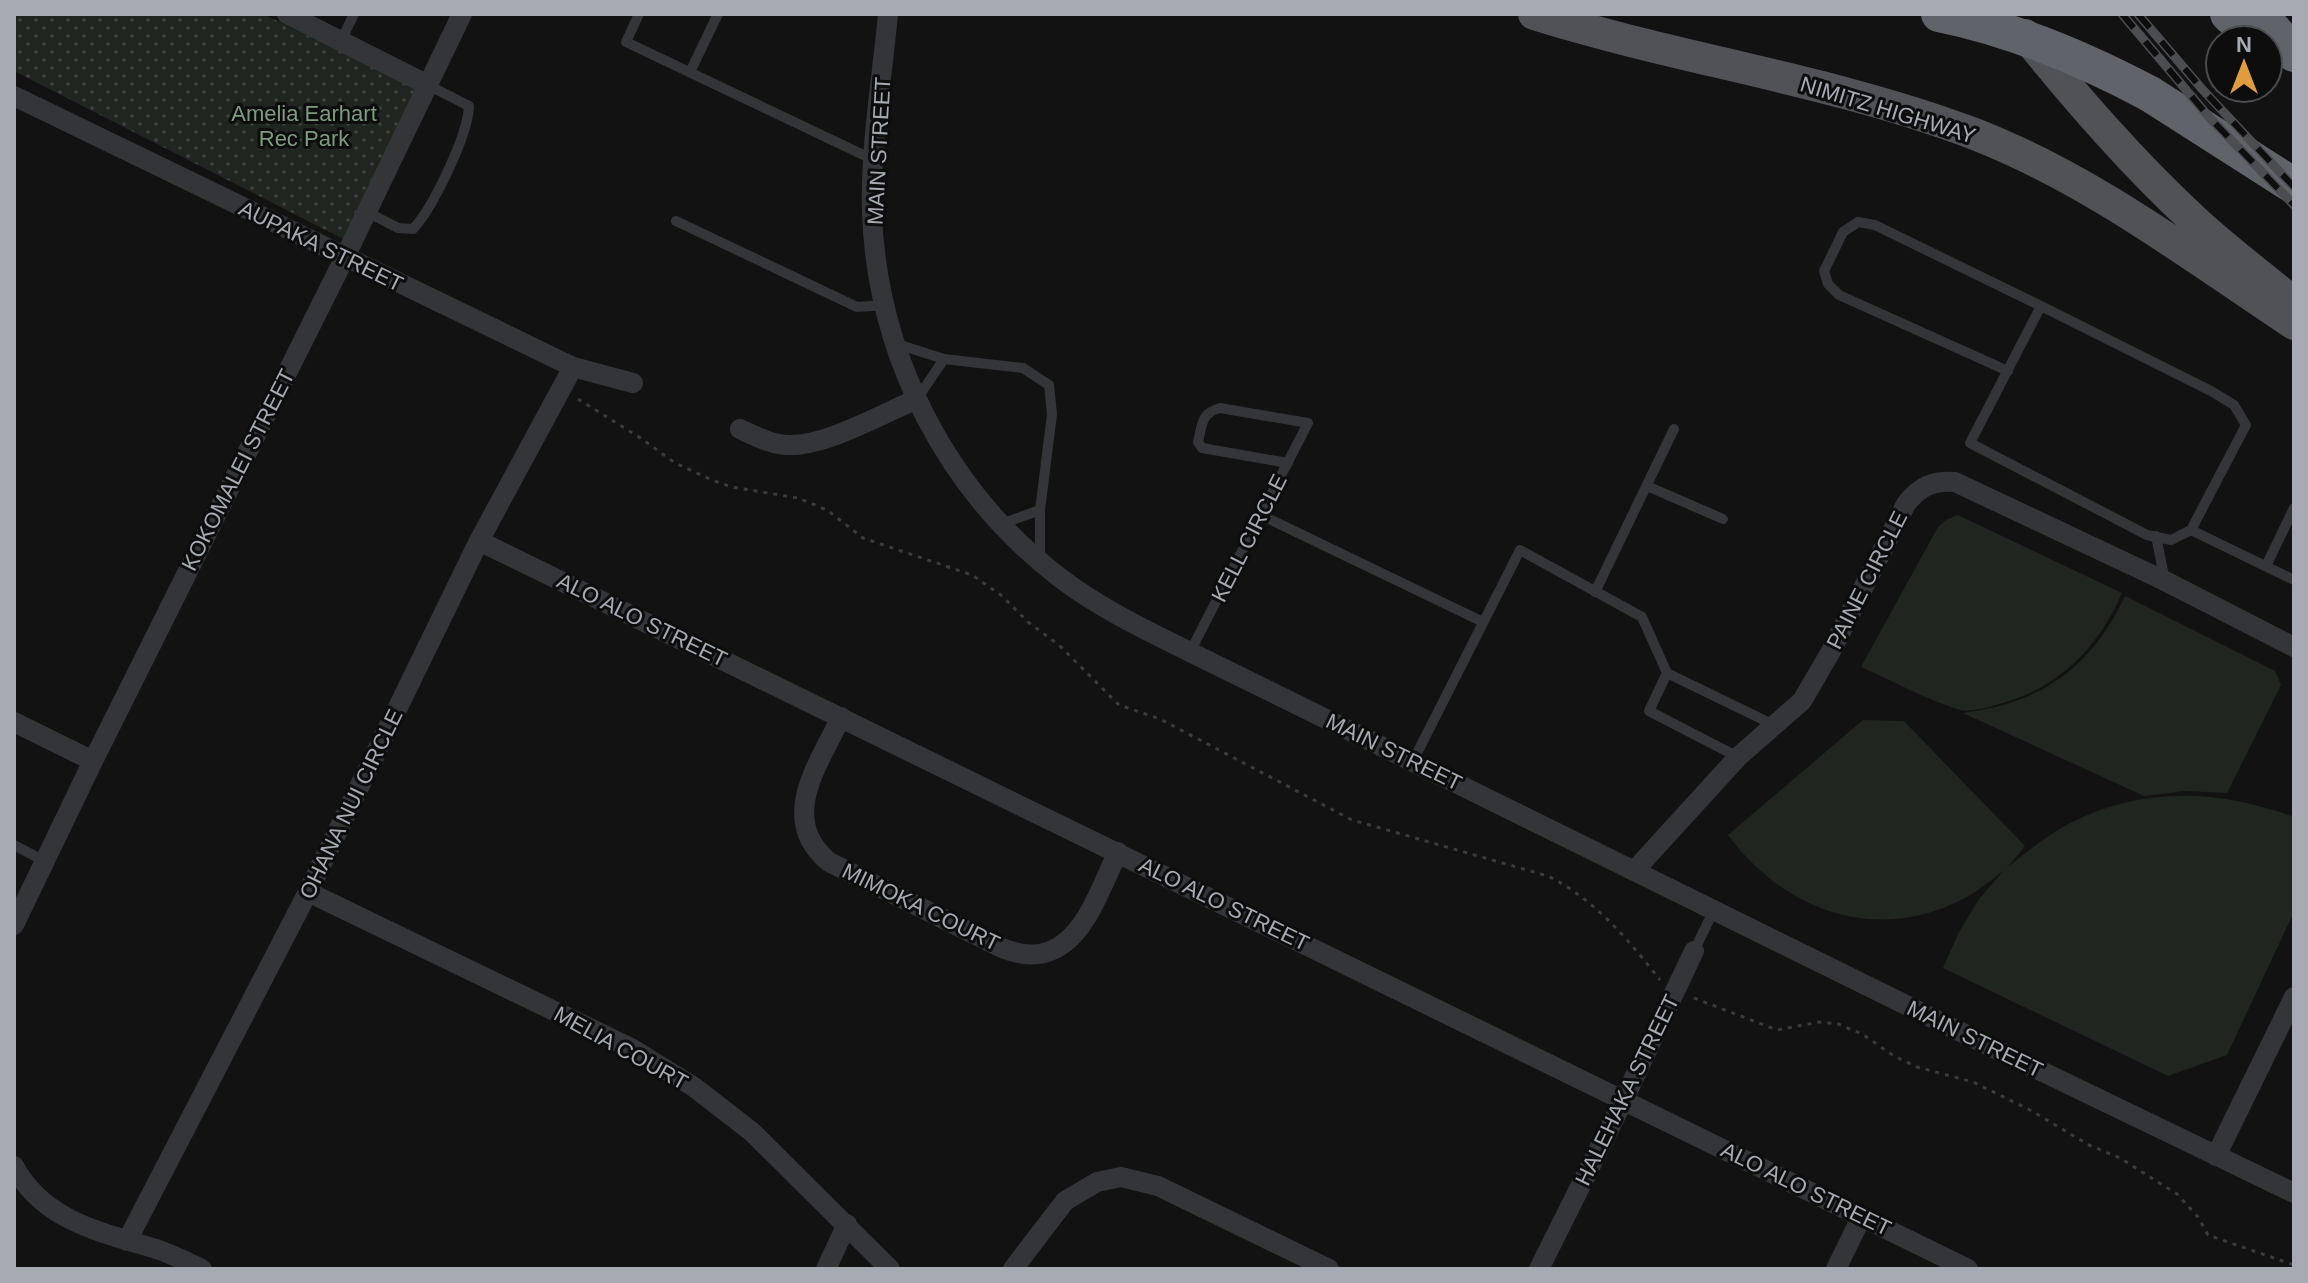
<svg xmlns="http://www.w3.org/2000/svg" width="2308" height="1283" viewBox="0 0 2308 1283" font-family="Helvetica,sans-serif">
<defs>
<pattern id="park-dots" width="8" height="8" patternUnits="userSpaceOnUse" patternTransform="scale(2)"><rect width="8" height="8" fill="#1f261f"/><path d="M2 2h.1M6 6h.1" fill="none" stroke="#3d433d" stroke-width="1.8" stroke-linecap="round"/></pattern>
</defs>
<rect width="100%" height="100%" fill="#121213"/>
<path fill="url(#park-dots)" d="M14,14H263L417,89L351,243L14,71Z"/>
<path fill="#1f261f" d="M1958,515L2122,593C2098,648 2058,689 1999,704C1987,708 1969,713 1957,709C1924,699 1892,680 1861,667L1938,527L1946,520Z
M2125,596L2275,671L2281,685L2227,793L2185,791L2144,796L1963,713C2042,703 2091,668 2125,596Z
M1863,720L1904,721L2025,846L2008,867C2027,852 2046,836 2068,824C2142,786 2218,789 2294,817V912L2227,1055L2168,1076L1943,968L1959,932L1979,899L2004,870C1992,880 1979,890 1965,898C1877,945 1784,911 1728,835Z"/>
<g fill="none" stroke-linecap="round" stroke-linejoin="round">
<path stroke="#3a3b3f" stroke-width="3" stroke-dasharray="4 6" stroke-linecap="butt" d="M578,399L642,439L675,463L712,480L732,487L798,498L827,510L863,538L972,575L1001,595L1028,622L1060,646L1119,705L1160,719L1352,820L1548,876C1594,899 1629,940 1660,980
M1694,998L1777,1030L1819,1022L1838,1024L1862,1034L1894,1056L1917,1067L1973,1082L2030,1110L2089,1145L2120,1158L2177,1194L2198,1217L2208,1235L2294,1265"/>
<path stroke="#333538" stroke-width="10" d="M639,14L626,42L874,160
M341,41L354,14
M690,72L718,14
M367,212L398,228L413,229C433,208 468,135 469,106L426,84
M676,221L857,307L885,305
M2041,306L2211,391L2234,405L2246,425L2191,530L2171,540L2147,535L1970,443Z
M897,344L944,359L1023,368L1049,385L1052,414L1040,510V560
M2008,371L1839,295L1828,284L1824,271L1843,232L1858,222L1875,225L2041,306
M917,399L944,359
M1647,486L1723,519
M1261,515L1483,622
M1001,524L1040,510
M2191,530L2294,580
M2156,536L2165,581
M2266,566L2294,508
M1595,592L1674,429
M1190,652L1308,423L1220,408C1201,413 1202,425 1198,442L1202,448L1288,463
M1667,673L1649,711L1738,757
M1413,761L1520,550L1642,617L1667,673L1774,725
M14,845L46,862
M1694,951L1714,910"/>
<path stroke="#333538" stroke-width="20" d="M287,14L426,84
M888,14C882,79 870,147 872,213C877,355 946,490 1059,577C1099,608 1146,630 1190,652L1979,1041L2294,1193
M14,96L573,367L633,383
M740,429C755,436 770,444 787,445C824,447 882,414 917,399
M479,541L1968,1269
M841,717C819,764 777,819 829,862L1002,948C1074,977 1094,901 1118,852
M14,722L93,761
M1634,871L1738,757L1802,701L1830,653L1906,504C1919,487 1933,480 1955,482L2165,581L2294,647
M308,892L631,1048L694,1087L752,1132L890,1269
M14,925L93,761L345,257L462,14
M2216,1156L2294,997
M14,1166C43,1221 101,1232 156,1249C172,1254 187,1262 202,1269
M127,1241L308,892L479,541L573,367
M826,1269L847,1224
M1013,1269L1065,1201L1097,1182L1121,1177L1158,1186L1329,1269
M1539,1269L1624,1099L1694,951
M1836,1269L1862,1216"/>
<path stroke="#505257" stroke-width="32" d="M1534,14C1678,59 1831,80 1972,133C2089,178 2190,255 2294,324
M2025,35C2078,100 2133,164 2195,221C2223,247 2255,271 2285,296"/>
<path stroke="#606369" stroke-width="36" d="M2228,14L2257,40
M2260,14L2294,54
M2150,94L2294,186"/>
<g stroke="#4b4d51" stroke-width="9">
<path id="rail" d="M2122,14L2209,117L2294,205
M2138,14L2202,89L2294,187"/>
</g>
<use href="#rail" stroke="#0d0d0e" stroke-width="6" stroke-dasharray="18" stroke-linecap="butt"/>
<path stroke="#606369" stroke-width="36" d="M1939,14C2014,29 2084,59 2150,94"/>
</g>
<g text-anchor="middle" dominant-baseline="central" stroke-width="6" stroke-linejoin="round" paint-order="stroke">
<g font-size="22" fill="#a5aab3" stroke="#0d0d0e">
<text transform="translate(1888 110) rotate(17)">NIMITZ HIGHWAY</text>
<text transform="translate(879 151) rotate(-87)">MAIN STREET</text>
<text transform="translate(321 246) rotate(26)">AUPAKA STREET</text>
<text transform="translate(238 470) rotate(-63)">KOKOMALEI STREET</text>
<text transform="translate(1249 538) rotate(-63)">KELL CIRCLE</text>
<text transform="translate(1867 580) rotate(-63)">PAINE CIRCLE</text>
<text transform="translate(642 620) rotate(26)">ALO ALO STREET</text>
<text transform="translate(1394 752) rotate(26)">MAIN STREET</text>
<text transform="translate(351 804) rotate(-64)">OHANA NUI CIRCLE</text>
<text transform="translate(1224 904) rotate(26)">ALO ALO STREET</text>
<text transform="translate(921 907) rotate(26)">MIMOKA COURT</text>
<text transform="translate(1975 1039) rotate(26)">MAIN STREET</text>
<text transform="translate(621 1048) rotate(29)">MELIA COURT</text>
<text transform="translate(1627 1090) rotate(-64)">HALEHAKA STREET</text>
<text transform="translate(1806 1189) rotate(26)">ALO ALO STREET</text>
</g>
<g font-size="22" fill="#7e9c7d" stroke="#0d0d0e">
<text x="304" y="113">Amelia Earhart<tspan x="304" dy="25">Rec Park</tspan></text>
</g>
</g>
<rect width="2308" height="1283" fill="none" stroke="#a5aab3" stroke-width="32"/>
<g transform="translate(2244 64)"><circle r="38" fill="#0d0d0e" stroke="#4a4c50" stroke-width="2"/>
<path d="M0-6L14 30L0 20L-14 30Z" fill="#e19d3d"/>
<text y="-12" font-size="22" font-weight="bold" text-anchor="middle" fill="#a5aab3">N</text>
</g>
</svg>
